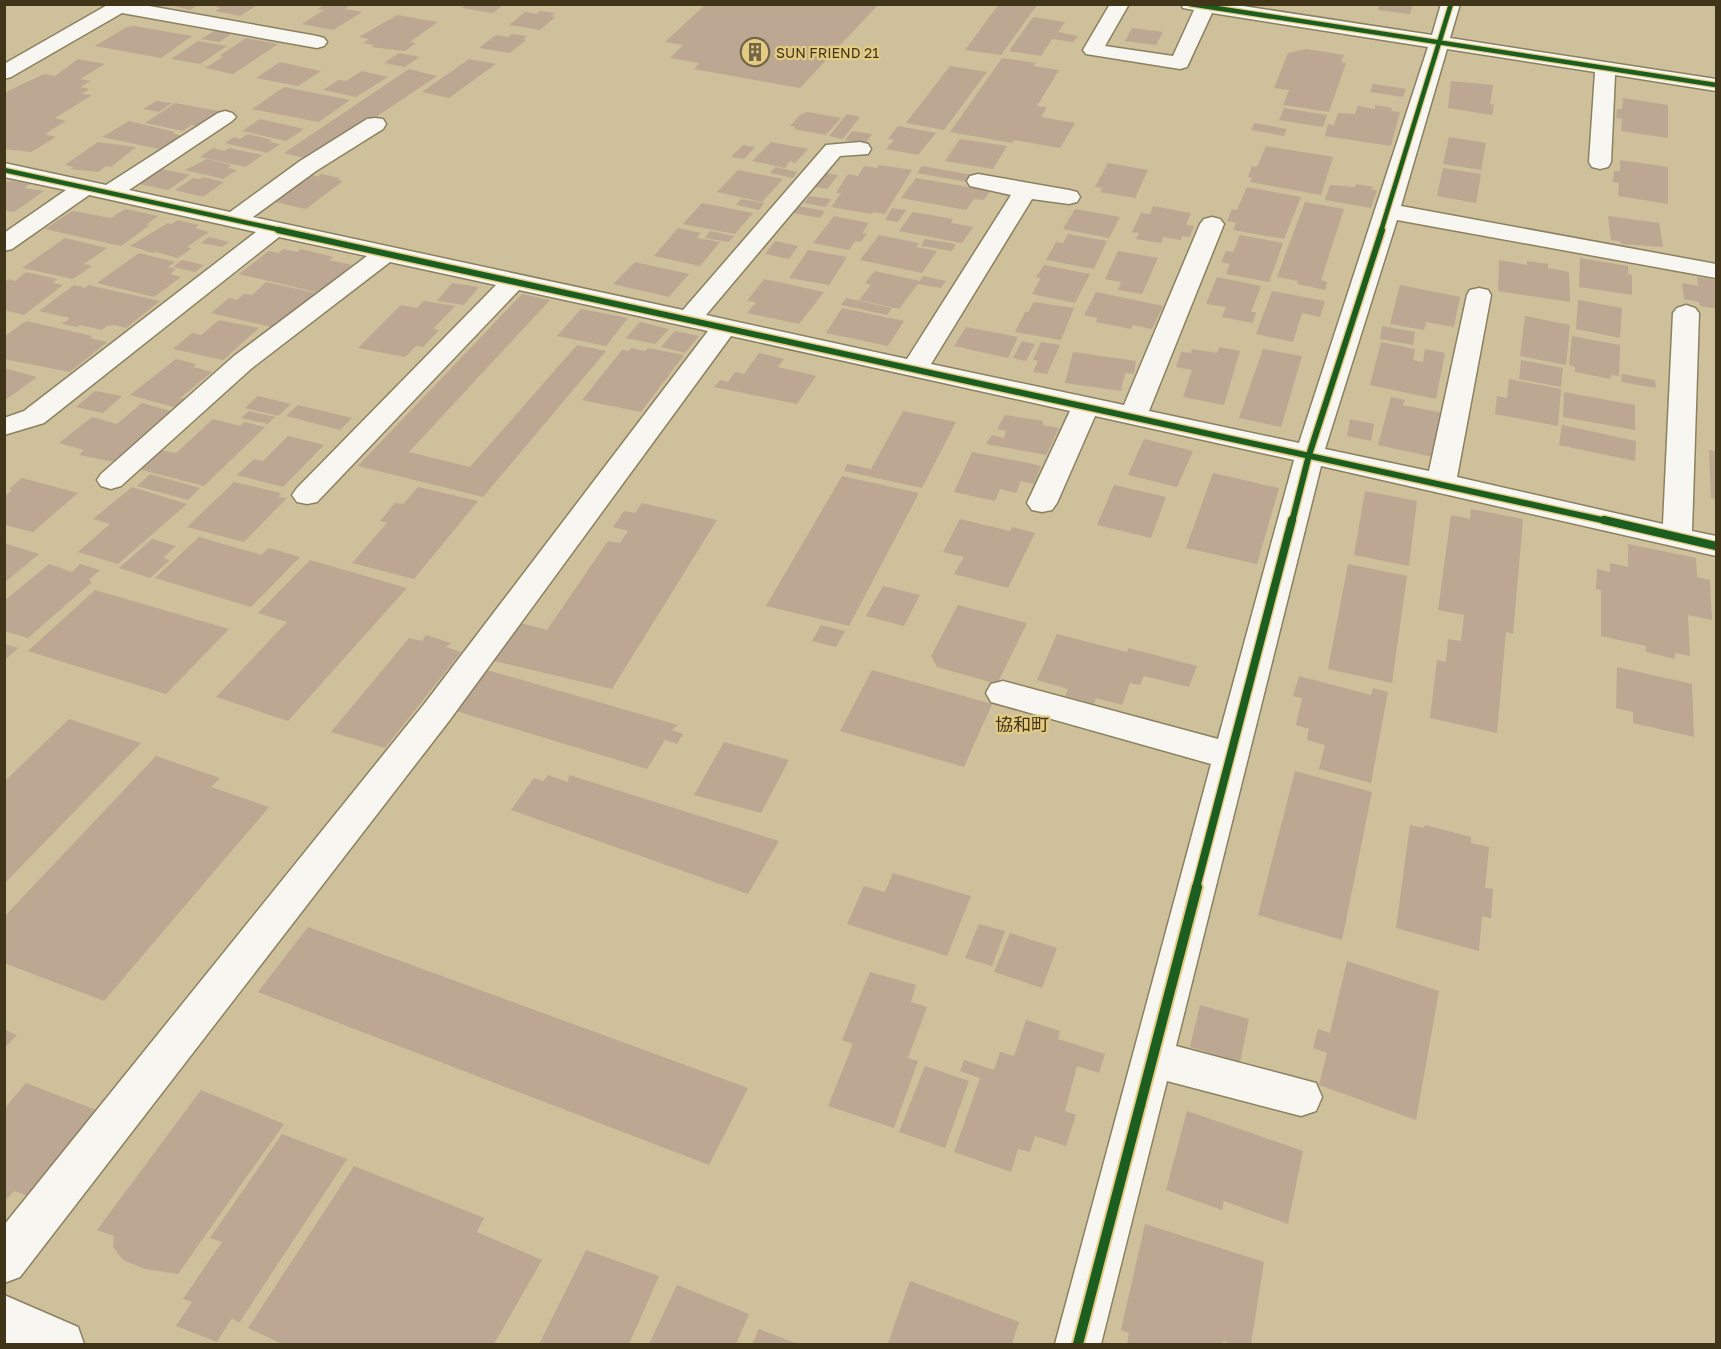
<svg xmlns="http://www.w3.org/2000/svg" width="1721" height="1349" viewBox="0 0 1721 1349" font-family="'Golos Text','Noto Sans JP',sans-serif">
<rect width="100%" height="100%" fill="#cec09a"/>
<path fill="#bca793" d="M167,4H199L190,10Z
M219,4H259L240,16L215,11L221,8L216,7Z
M326,4L349,6L345,9L362,12L333,30L302,24L324,10L318,9Z
M467,4H504L493,13L462,8Z
M999,4L1037,5L1001,55L965,50Z
M1379,4H1413L1410,14L1378,10Z
M705,5H878L800,88L694,69L699,63L670,58L683,45L665,42Z
M540,11L555,13L551,16L555,17L540,30L509,25L525,12L537,14Z
M397,15L438,22L410,42L416,43L405,51L371,47L374,45L363,43L369,39L359,37Z
M1033,17L1065,22L1058,32L1078,36L1073,42L1052,39L1041,56L1009,51Z
M134,26L192,36L161,58L95,46L127,27Z
M1132,28L1163,32L1156,45L1125,41Z
M216,30L233,33L219,42L201,39Z
M512,34L527,36L523,39L526,40L510,53L479,48L496,35L508,37Z
M246,38L278,44L233,74L205,68L223,57L219,56Z
M198,41L227,46L200,64L171,59Z
M1307,49L1344,55L1341,62L1346,63L1329,112L1283,105L1289,90L1274,88L1288,53Z
M399,53L419,57L405,67L384,63Z
M1002,58L1036,63L1033,66L1059,70L1037,106L1047,107L1041,117L1075,123L1060,148L1014,140L1012,143L950,132Z
M78,59L105,64L80,79L91,81L80,87L89,89L82,94L92,95L55,118L66,121L45,134L56,137L31,152L4,149V93L44,74L55,76Z
M469,59L496,64L449,98L422,92Z
M280,62L321,71L298,86L256,78Z
M950,66L987,72L944,130L906,123Z
M409,69L437,76L312,160L284,153Z
M362,71L388,77L356,97L323,90L339,80L346,81Z
M1451,81L1493,85L1490,104L1494,105L1492,115L1448,108Z
M1373,84L1406,89L1403,97L1370,92Z
M284,87L350,100L319,122L252,109Z
M1623,98L1668,105V138L1621,131L1622,119L1616,118L1617,109H1622Z
M156,101L172,103L159,112L143,109Z
M175,103L219,111L197,126L191,125L183,131L145,123Z
M1375,105L1392,108L1391,111L1400,112L1391,146L1325,136L1328,124L1334,125L1338,113L1355,114L1358,106L1375,109Z
M1284,108L1327,115L1323,127L1279,120Z
M808,112L841,118L826,135L794,129L795,126H790L801,114Z
M847,114L860,117L843,139L829,136Z
M260,119L304,129L286,141L242,131Z
M129,121L175,132L172,133L181,136L159,149L102,137Z
M1254,123L1287,129L1284,136L1251,130Z
M898,126L936,133L918,155L886,149L894,140L888,139Z
M852,131L872,134L865,144L845,140Z
M248,134L272,140L269,142L280,144L267,153L225,143L234,137L240,139Z
M1449,137L1486,143L1481,170L1443,164Z
M960,139L1007,146L993,169L945,161Z
M98,142L136,147L111,167L106,166L98,172L70,169L74,167L65,165Z
M771,142L808,149L795,163L790,161L785,168L752,161Z
M743,145L755,147L744,159L731,157Z
M1266,146L1333,157L1321,195L1250,182L1252,178L1248,177L1252,166L1257,167Z
M213,148L224,151L229,148L262,155L246,167L200,157Z
M207,159L232,165L228,168L237,170L223,179L185,170Z
M1620,160L1668,167V204L1618,196L1619,183L1613,182L1614,171H1620Z
M1108,163L1148,170L1135,198L1100,192L1102,188L1095,187Z
M879,165L912,170L885,214L873,212L872,214L831,207L841,193H836L848,174L858,176L864,166L877,168Z
M922,166L972,175L967,182L917,173Z
M775,167L797,172L793,178L770,173Z
M1443,168L1481,174L1476,203L1437,196Z
M162,169L190,175L168,190L139,184Z
M738,170L783,179L762,202L717,192Z
M826,173L838,175L827,189L815,187Z
M321,174L340,178L337,180L343,181L306,209L275,202L312,175L318,177Z
M203,177L224,182L203,197L175,190L193,178L200,179Z
M916,178L990,191L984,200L974,199L966,210L901,198Z
M12,181L30,184L24,188L44,191L14,212L4,210V182Z
M1356,184L1373,187L1372,190H1377L1371,208L1325,200L1330,185L1355,187Z
M1247,187L1301,197L1284,239L1233,230L1236,223L1227,221L1232,209L1237,210Z
M809,196L831,199L826,207L804,203Z
M741,199L764,203L759,210L736,205Z
M1305,202L1344,209L1321,280L1327,282L1325,290L1297,284L1298,281L1277,277Z
M702,203L753,213L735,234L683,224Z
M799,206L825,211L820,218L794,213Z
M1153,206L1191,213L1186,225L1194,226L1190,237L1182,236L1181,240L1163,237L1161,243L1136,239L1139,233L1132,232L1141,213L1150,214Z
M892,208L906,210L898,222L885,220Z
M125,209L158,216L146,225H150L121,246L45,229L72,211L111,218Z
M1075,209L1120,217L1109,238L1063,229Z
M913,212L953,219L951,223L973,227L962,243L899,231Z
M834,216L869,223L862,233H867L861,242L855,241L849,250L813,243Z
M1608,216L1659,223L1663,247L1621,244L1620,241L1611,240Z
M178,220L199,225L195,228L209,232L187,247L191,249L178,258L156,252L153,253L130,246L168,223L172,224Z
M678,228L701,233L697,238L720,242L700,266L654,256Z
M710,231L734,236L729,242L705,238Z
M1068,234L1107,241L1094,269L1046,260L1056,242L1063,243Z
M879,235L919,243L916,247L937,251L922,273L860,260Z
M1240,235L1283,243L1269,282L1226,274L1230,264L1221,262L1226,251L1233,252Z
M209,237L229,242L222,247L201,243Z
M65,238L107,248L84,264L92,266L73,279L22,268Z
M925,239L956,244L952,251L921,246Z
M775,241L798,246L789,259L765,254Z
M283,249L297,252L301,249L333,257L329,260L352,265L320,293L239,274L269,251L279,253Z
M808,250L847,257L829,285L789,278Z
M1118,251L1158,258L1142,294L1118,290L1121,282L1105,279Z
M139,253L175,262L168,267L176,269L170,274L181,277L154,297L97,283Z
M1580,258L1628,266V274L1632,275V295L1579,287Z
M182,260L204,265L195,272L173,267Z
M1499,260L1527,265V261L1548,264V268L1569,272L1570,302L1498,291Z
M635,262L689,274L669,297L613,284Z
M1044,265L1090,274L1075,303L1032,294L1041,278L1036,277Z
M875,271L920,281L923,276L946,281L941,288L918,284L899,309L859,300L871,285L865,283Z
M26,272L57,279L53,283L63,285L24,315L4,310V282L9,279L15,281Z
M1217,277L1261,286L1251,312H1256L1253,323L1222,317L1226,307L1206,304Z
M1697,277L1716,280V309L1700,306L1699,302L1684,299L1682,283L1698,286Z
M764,279L824,292L799,324L747,313L756,302L747,301Z
M266,282L316,293L276,328L211,313L229,298L237,300L244,294L252,295Z
M452,283L479,287L464,305L437,301Z
M74,285L85,288L88,285L160,301L126,328L115,325L107,326L102,330L80,325L77,327L62,324L70,318L39,311Z
M1400,285L1460,297L1454,327L1426,322L1424,330L1390,324Z
M1272,291L1325,301L1320,317L1302,313L1293,342L1256,334Z
M1096,292L1163,306L1152,329L1133,325L1131,329L1096,322L1097,318L1084,315Z
M522,294L550,300L409,452L470,467L577,345L606,351L483,497L358,466Z
M846,298L892,308L887,315L841,305Z
M1578,300L1622,308L1620,338L1576,329Z
M424,301L455,306L433,329L439,330L423,347L416,346L405,357L358,348L401,305L417,308Z
M1034,302L1074,308L1061,340L1015,332L1025,312H1028Z
M842,308L904,321L888,346L826,333Z
M581,309L628,318L606,346L557,336Z
M1525,316L1570,325L1566,365L1520,356Z
M219,320L259,328L223,360L173,349L192,333L201,335Z
M26,321L92,336L90,338L107,342L70,372L4,359V337Z
M640,322L669,329L655,344L626,338Z
M1382,326L1415,332L1413,345L1380,339Z
M966,327L1018,337L1008,358L954,346Z
M675,331L699,336L685,353L661,347Z
M1572,336L1620,345L1619,376L1611,375V379L1575,372V367L1569,365Z
M1022,341L1035,344L1026,361L1013,358Z
M1041,342L1060,345L1047,374L1033,372L1038,361L1033,360Z
M1381,342L1415,349L1413,360L1423,362L1425,349L1445,353L1436,399L1370,385Z
M1219,347L1240,351L1224,405L1183,397L1192,370L1176,367L1181,352L1191,353L1192,349L1217,353Z
M631,348L645,351L648,348L684,355L641,412L582,400L622,350L629,351Z
M1263,349L1302,356L1281,427L1239,418Z
M1073,352L1136,361L1134,374L1125,373L1121,391L1065,383Z
M759,353L784,359L778,367L816,376L797,404L714,387L720,380L728,382L735,372L744,374Z
M176,359L196,364L193,367L212,372L180,398L191,400L181,409L130,395Z
M1521,360L1563,368L1561,387L1519,379Z
M4,368L37,377L4,401Z
M1622,374L1655,380L1656,388L1621,382Z
M1509,379L1561,389L1558,426L1495,414L1497,396L1507,398Z
M95,391L122,396L103,413L76,407Z
M1564,392L1635,405V430L1563,417Z
M258,396L291,404L278,416L245,408Z
M1391,397L1405,400L1403,405L1443,413L1433,457L1378,445Z
M142,403L174,412L115,462L79,455L84,450L59,443L92,417L117,424Z
M298,405L352,418L340,430L286,416Z
M249,411L275,417L268,424L241,418Z
M903,411L956,422L922,488L844,471L847,464L871,469Z
M1005,415L1043,421L1042,425L1059,428L1046,455L986,444L992,435L1004,438L1006,431L997,429Z
M213,419L240,426L244,422L265,427L204,486L138,469L160,450L176,453Z
M1350,419L1374,424L1371,441L1347,436Z
M1562,425L1636,441L1635,461L1559,445Z
M288,436L324,445L283,487L237,475L254,459L263,461Z
M1144,439L1193,451L1177,487L1128,475Z
M1709,450L1716,451V500L1711,498Z
M972,452L1028,463L1041,466L1034,484L1021,481L1016,493L1000,489L995,501L954,492Z
M1213,473L1279,488L1257,564L1186,548Z
M150,474L200,488L188,500L137,486Z
M842,476L919,493L849,626L766,606Z
M22,478L78,493L33,532L4,525V497L12,490L9,489Z
M234,482L281,493L278,497L287,498L244,542L187,527Z
M1114,485L1166,497L1151,538L1097,525Z
M132,487L187,504L118,564L78,552L110,524L93,519Z
M418,487L478,501L414,579L352,563L387,523L380,521L395,503L403,504Z
M1365,491L1417,501L1409,566L1354,555Z
M642,503L717,520L612,689L494,661L520,623L547,630L608,541L620,543L628,531L613,527L624,511L635,513Z
M1471,509L1523,519L1513,634L1506,632L1497,733L1430,718L1437,660L1446,662L1448,639L1461,641L1464,615L1438,610L1451,515L1470,519Z
M960,519L1010,531L1012,527L1035,533L1008,588L954,574L964,557L943,552Z
M199,537L261,555L269,548L300,557L251,607L155,578Z
M152,539L176,546L163,558L170,560L150,578L119,568Z
M4,543L39,554L4,583Z
M1628,544L1696,558L1697,577L1710,580L1712,620L1688,615L1690,656L1675,653V659L1646,652V646L1601,636V590L1596,589L1597,569L1610,572V563L1628,567Z
M310,560L407,588L288,721L216,697L287,622L258,613Z
M49,564L72,572L80,564L100,570L89,580L92,582L28,638L4,631V614L7,611H4V601Z
M1348,564L1407,576L1392,683L1328,669Z
M883,586L920,595L904,626L866,616Z
M95,590L229,629L166,694L28,651Z
M958,605L1027,623L997,684L937,667L931,656Z
M821,625L845,631L836,647L812,641Z
M1057,634L1127,652L1128,648L1197,666L1189,687L1144,676L1140,685L1130,683L1122,705L1096,698L1094,704L1065,696L1068,689L1037,680Z
M426,635L451,643L446,647L461,652L385,748L331,732L409,638L422,641Z
M4,644L18,648L4,661Z
M1617,667L1692,684L1694,737L1633,723V712L1616,708Z
M487,670L678,725L672,730L683,734L677,744L665,740L647,769L456,711Z
M872,670L992,704L964,767L840,731Z
M1299,676L1371,695L1373,688L1388,692L1371,783L1319,769L1325,745L1307,740L1309,729L1296,725L1302,698L1293,696Z
M69,719L141,743L4,884V782Z
M724,742L789,760L761,813L694,795Z
M156,756L220,778L211,787L269,807L104,1001L4,963V917Z
M1295,771L1372,792L1342,940L1258,915Z
M548,775L568,782L569,775L779,841L748,894L511,810L534,778L543,781Z
M1410,825L1424,828L1425,825L1471,837V843L1489,847L1485,888L1493,889L1491,918L1482,916L1479,951L1396,928Z
M893,873L971,896L947,956L847,924L864,886L885,892Z
M979,924L1005,931L992,966L965,958Z
M308,927L748,1088L709,1165L258,992Z
M1010,933L1057,948L1042,988L994,972Z
M1347,961L1439,991L1416,1120L1319,1085L1327,1053L1313,1048L1318,1029L1330,1033Z
M870,972L916,985L911,1002L927,1007L908,1058L918,1061L894,1128L828,1106L853,1044L842,1040Z
M1200,1005L1249,1019L1240,1062L1190,1047Z
M1026,1020L1060,1031L1058,1039L1105,1054L1099,1073L1077,1066L1065,1111L1076,1115L1066,1146L1035,1136L1030,1152L1018,1149L1011,1172L954,1152L980,1078L960,1071L964,1060L994,1070L1000,1052L1014,1056Z
M4,1029L17,1035L4,1049Z
M925,1066L969,1081L945,1148L899,1132Z
M26,1083L96,1110L28,1196L14,1191L4,1202V1109Z
M201,1090L284,1124L178,1274L145,1269L123,1260L113,1247L114,1236L97,1230Z
M1187,1111L1303,1151L1288,1224L1224,1201L1222,1210L1166,1190Z
M282,1134L347,1159L239,1323L232,1318L217,1342L176,1326L192,1302L183,1299L222,1242L210,1238Z
M354,1166L484,1218L477,1232L542,1260L494,1344H282L248,1328Z
M1145,1224L1264,1262L1251,1344H1233L1223,1341L1222,1344H1127L1129,1333L1121,1330Z
M586,1250L659,1276L629,1344H539Z
M910,1281L1019,1322L1012,1344L888,1343Z
M677,1285L749,1314L736,1344H649Z
M759,1329L798,1344H752Z"/>
<g fill="none" stroke-linecap="round" stroke-linejoin="round">
<g stroke="#8b8160" stroke-width="3">
<path id="minor" d="M109,4H138L317,36L324,38L327,42L324,46L317,48L122,13L11,77L4,79V64Z
M1110,4H1129L1105,46L1173,56L1194,10L1183,8L1181,4H1230L1432,35L1441,4H1460L1450,38L1716,79V91L1615,75L1611,162L1608,167L1600,169L1592,167L1589,162L1595,72L1447,49L1401,206L1716,264V278L1397,220L1325,449L1429,471L1467,295L1470,290L1479,288L1488,290L1491,295L1457,477L1663,524L1673,313L1677,308L1686,305L1695,308L1699,313L1692,531L1716,536V556L1321,466L1176,1046L1316,1083L1322,1097L1316,1111L1301,1116L1167,1081L1101,1344H1055L1211,764L991,702L986,693L991,684L1003,681L1218,739L1294,460L1095,416L1057,503L1052,510L1042,512L1032,510L1027,503L1070,411L731,336L449,721L20,1277L4,1283V1225L425,703L708,331L519,290L317,502L307,504L297,502L292,495L297,488L496,285L390,262L252,368L121,486L111,489L101,486L97,480L101,474L234,356L367,256L279,237L44,423L4,435V418L24,411L256,232L89,195L12,249L4,251V233L66,190L4,177V163L106,185L218,113L225,111L232,113L236,117L232,121L129,190L230,212L300,161L367,119L375,118L383,119L386,124L383,129L316,171L253,217L683,310L826,145L860,142L868,144L871,149L868,154L840,156L706,315L907,359L1011,195L970,186L967,181L970,176L978,174L1069,190L1077,192L1080,197L1077,202L1069,204L1032,199L931,364L1124,405L1200,224L1204,219L1212,217L1220,219L1224,224L1149,411L1299,443L1428,47L1212,13L1187,67L1180,69L1086,54L1083,50Z
M4,1295L78,1327L84,1344H9L4,1342Z"/>
</g>
<use href="#minor" fill="#f8f6f0" fill-rule="evenodd"/>
<g stroke="#e4cb84" stroke-width="7">
<path id="cycleway-far3" d="M1190,4L1716,85
M4,170L285,231
M1381,231L1451,4"/>
</g>
<g stroke="#e4cb84" stroke-width="9">
<path id="cycleway-far2" d="M278,230L1611,522
M1292,522L1309,455L1382,230"/>
</g>
<g stroke="#e4cb84" stroke-width="11">
<path id="cycleway-far1" d="M1604,520L1716,546
M1196,888L1292,520"/>
</g>
<g stroke="#e4cb84" stroke-width="14">
<path id="cycleway" d="M1078,1344L1197,887"/>
</g>
<use href="#cycleway-far3" stroke="#1b5e20" stroke-width="4.5"/>
<use href="#cycleway-far2" stroke="#1b5e20" stroke-width="6"/>
<use href="#cycleway-far1" stroke="#1b5e20" stroke-width="8"/>
<use href="#cycleway" stroke="#1b5e20" stroke-width="10"/>
</g>
<defs>
<g id="building-ring" transform="scale(1.5)"><circle r="9.5" fill="#e4cb84" stroke="#726646" stroke-width="1.5"/><path d="M-4-6H4V6H1V3H-1V6H-4ZM-2.5-4.3h1.7v1.8h-1.7ZM.8-4.3h1.7v1.8H.8ZM-2.5-1h1.7V.8h-1.7ZM.8-1h1.7V.8H.8Z" fill="#726646"/></g>
</defs>
<g fill-rule="evenodd">
<use href="#building-ring" x="755" y="52"/>
</g>
<g text-anchor="middle" dominant-baseline="central" stroke-width="4.5" stroke-linejoin="round" paint-order="stroke">
<g font-size="14" fill="#403518" stroke="#e4cb84" text-anchor="start">
<text x="776" y="52">SUN FRIEND 21</text>
</g>
<g font-size="18" fill="#403518" stroke="#e4cb84">
<text x="1022" y="724">協和町</text>
</g>
</g>
<rect width="1721" height="1349" fill="none" stroke="#403518" stroke-width="12"/>
</svg>
